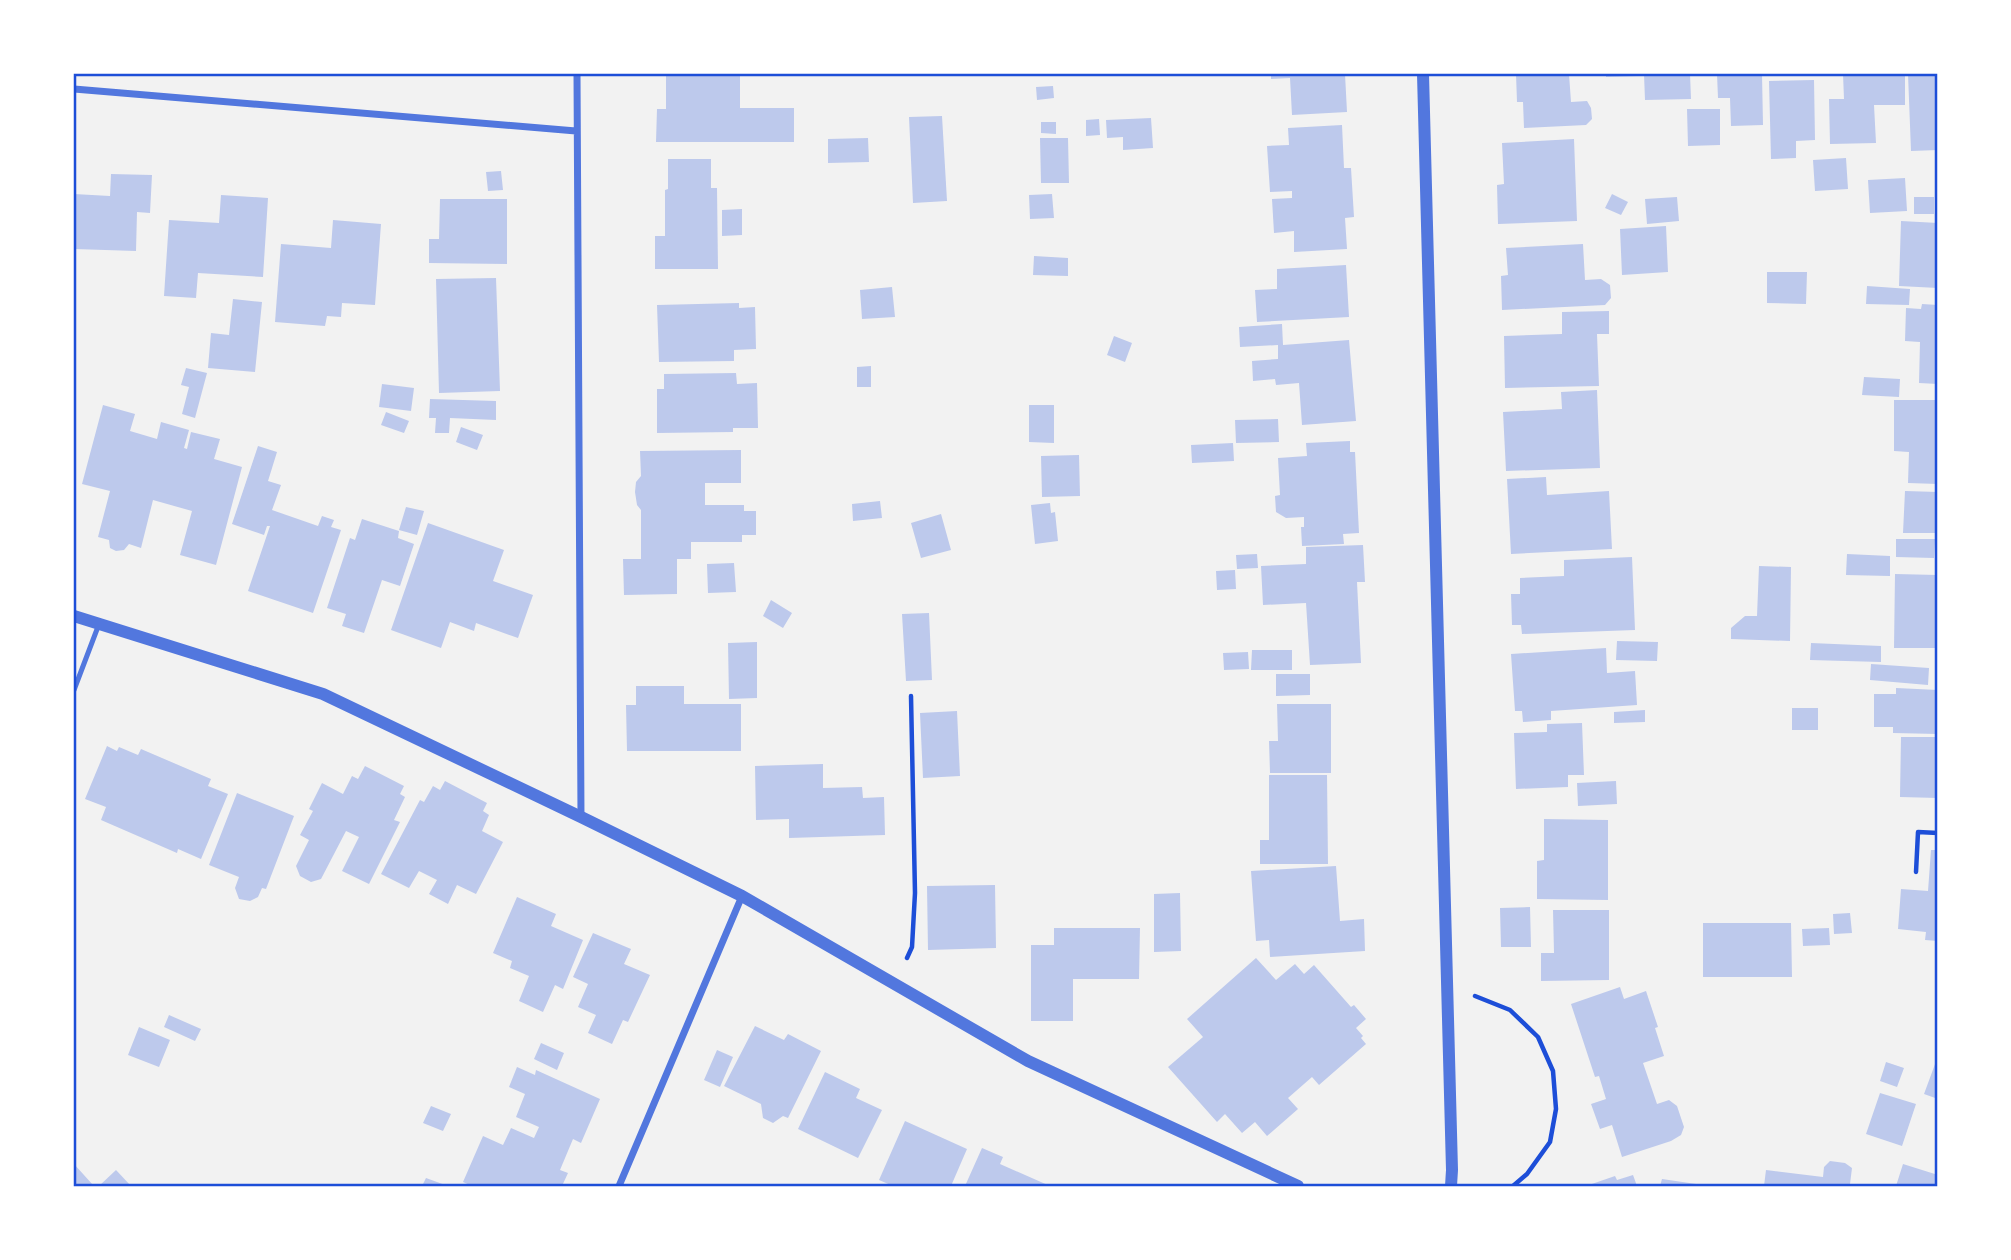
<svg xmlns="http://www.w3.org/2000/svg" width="2011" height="1260" viewBox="0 0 2011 1260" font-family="'PT Sans',sans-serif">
<rect width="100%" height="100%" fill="#f2f2f2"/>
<path fill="#bdc9ec" d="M666,74H740V108H794V142H656L657,109H666Z
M1271,74H1345L1347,112L1292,115L1290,78L1271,79Z
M1516,74H1569L1571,102L1587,101L1591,108L1592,119L1586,125L1524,128L1523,102H1517Z
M1606,74H1638V76L1606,77Z
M1644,74H1690L1691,99L1645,100Z
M1717,74H1762L1763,125L1731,126L1730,98H1718Z
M1843,74H1905V105H1874L1876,143L1830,144L1829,99H1844Z
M1908,74H1938V150L1911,151Z
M1814,80L1815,140L1796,141V158L1771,159L1769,81Z
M1053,86L1054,98L1037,100L1036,87Z
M1687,109H1720V145L1688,146Z
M942,116L947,201L913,203L909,117Z
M1151,118L1153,148L1123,150V137L1107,138L1106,120Z
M1099,119L1100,135L1086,136V120Z
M1041,122H1056V134L1041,133Z
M1342,125L1344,168H1351L1354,217L1345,218L1347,249L1294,252V231L1274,233L1272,199L1292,198V191L1270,192L1267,146L1289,145L1288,128Z
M868,138L869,162L828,163V139Z
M1040,138H1068L1069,183H1041Z
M1574,139L1577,221L1498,224L1497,185L1504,184L1502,143Z
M1846,158L1848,189L1815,191L1813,160Z
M668,159H711V188H717L718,269H655V236H665V190L668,189Z
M501,171L503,190L488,191L486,172Z
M111,174L152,175L150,213L137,212L136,251L74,249V194L110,196Z
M1905,178L1907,211L1870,213L1868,180Z
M1052,194L1054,218L1030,219L1029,195Z
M1612,194L1628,202L1621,215L1605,208Z
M221,195L268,198L263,277L198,273L196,298L164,296L169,220L219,223Z
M1677,197L1679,221L1647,224L1645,199Z
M1914,197H1934V214H1914Z
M440,199H507V264L429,263V239H439Z
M742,209V235L722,236V210Z
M333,220L381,224L375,305L342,303L341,317L327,316L325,326L275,322L281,244L331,248Z
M1901,221L1938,223V288L1899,286Z
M1666,226L1668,272L1622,275L1620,229Z
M1583,244L1585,280L1601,279L1610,285L1611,298L1605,305L1502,310L1501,276L1508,275L1506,248Z
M1034,256L1068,258V276L1033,275Z
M1346,265L1349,317L1257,322L1255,290L1277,289V269Z
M1767,272H1807L1806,304L1767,303Z
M496,278L500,391L439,393L436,279Z
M1867,286L1910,289L1909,305L1866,304Z
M892,287L895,317L862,319L860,290Z
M233,299L262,302L255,372L208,368L211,333L229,335Z
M739,303V308L755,307L756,349L734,350V361L659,362L657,305Z
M1922,304L1938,305V384L1919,383L1920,342L1905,341L1906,308L1921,309Z
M1609,311V334H1597L1599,386L1505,388L1504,336L1562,334V312Z
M1282,324L1283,345L1349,340L1356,421L1302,425L1299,383L1276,385L1275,379L1253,381L1252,361L1278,359V345L1240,347L1239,327Z
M1114,336L1132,343L1125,362L1107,355Z
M871,366V387H857V367Z
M186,368L207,373L195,418L182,414L189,387L181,385Z
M736,373L737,384L757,383L758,428H733V432L657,433V389H664V374Z
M1864,377L1900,379L1899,397L1862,395Z
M382,384L414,388L411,411L379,407Z
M1597,390L1600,468L1506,471L1503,412L1562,409L1561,392Z
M430,399L496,401V420L450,418L449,433H435L436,418H429Z
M1894,400H1938V484L1908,483L1909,452L1894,451Z
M103,405L135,414L130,431L157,439L161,422L189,430L184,448L187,449L191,432L220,439L214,459L242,467L216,565L180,555L192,511L153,500L141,548L129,544L124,550L116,551L110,548L109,540L98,537L110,491L82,484Z
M1029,405H1054V443L1029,442Z
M386,412L409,421L404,433L381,425Z
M1278,419L1279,442L1236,443L1235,420Z
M461,427L483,435L477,450L456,442Z
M1350,441V452H1355L1359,533L1343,534L1344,544L1302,546L1301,527H1304V517L1286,518L1276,512L1275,496L1280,495L1278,458L1307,456L1306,443Z
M1233,443L1234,461L1192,463L1191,445Z
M258,446L277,452L268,481L281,485L272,510L318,526L322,516L334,520L331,527L341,530L313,613L248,591L270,526H267L264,535L232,524Z
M741,450V483H705V505H744V511H756V535H742V542H691V559H677V594L624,595L623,559H641V510L637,505L635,492L636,482L641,476L640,451Z
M1079,455L1080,496L1042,497L1041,456Z
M1546,477L1547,495L1609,491L1612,549L1511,554L1507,479Z
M1905,491L1938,492V533H1903Z
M880,501L882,518L853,521L852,504Z
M1050,503L1051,513L1055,512L1058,541L1035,544L1031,505Z
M406,507L424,511L417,535L399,530Z
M941,514L951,550L921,558L911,523Z
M362,519L399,531L398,538L414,544L400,586L382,580L364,633L342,626L346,614L327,608L350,538L355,540Z
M428,523L504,550L493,581L533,595L518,638L476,623L474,631L450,622L441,648L391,630Z
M1896,539H1935L1934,558L1896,557Z
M1363,545L1365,582H1357L1361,663L1310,665L1306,603L1263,605L1261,566L1306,564V547Z
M1257,554L1258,568L1237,569L1236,555Z
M1847,554L1890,556V576L1846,575Z
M1632,557L1635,630L1522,634L1521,625H1512L1511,594H1520V578L1564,576V560Z
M734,563L736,592L708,593L707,564Z
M1759,566L1791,567L1790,641L1731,639V628L1745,616H1757Z
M1235,570L1236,589L1217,590L1216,571Z
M1895,574L1938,575V648H1894Z
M771,600L792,613L783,628L763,616Z
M929,613L932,680L906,681L902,614Z
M1617,641L1658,642L1657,661L1616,660Z
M757,642V698L729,699L728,643Z
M1811,643L1881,646V662L1810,660Z
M1606,648L1607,673L1635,671L1637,705L1551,711V720L1523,722L1522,711H1515L1511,654Z
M1252,650H1292V670H1251Z
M1248,652L1249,669L1224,670L1223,653Z
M1871,664L1929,668L1928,685L1870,680Z
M1276,674H1310V695L1276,696Z
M636,686H684V704H741V751H627L626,705H636Z
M1896,688L1938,690V734L1893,733V727H1874V694H1896Z
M1277,704H1331V773H1270L1269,741H1278Z
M1792,708H1818V730H1792Z
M1645,710V722L1614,723V712Z
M957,711L960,776L923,778L920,713Z
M1582,723L1584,775H1568V787L1516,789L1514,733L1547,732V724Z
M1901,737H1938V798L1900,797Z
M107,746L117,751L119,747L138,755L141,749L211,779L208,786L228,794L201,859L178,849L177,853L101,820L106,807L85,799Z
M823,764V788L862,787L863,798L884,797L885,835L789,838V819L756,820L755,766Z
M365,766L404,786L400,794L405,797L394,820L400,822L369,884L342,871L359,837L346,831L321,879L311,882L300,876L296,866L309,840L300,835L313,811L309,809L322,783L343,794L352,776L358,779Z
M1269,775H1327L1328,864H1260V840H1269Z
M445,781L487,803L483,811L489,815L482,831L503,842L476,894L457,885L448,904L429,894L437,880L419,871L409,888L381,874L420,800L424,802L433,786L440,790Z
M1616,781L1617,804L1578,806L1577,783Z
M237,793L294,816L266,889L262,888L258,897L250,901L239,899L235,888L239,877L209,865Z
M1544,819L1608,820V900L1537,899V861L1544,860Z
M1931,850H1938V941L1925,940L1926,932L1898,929L1901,889L1928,891Z
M1336,866L1340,921L1364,919L1365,951L1270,957L1269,940L1256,941L1251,871Z
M995,885L996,948L928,950L927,886Z
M1180,893L1181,951L1154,952V894Z
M517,897L556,914L551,926L583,940L563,989L555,985L543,1012L519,1001L529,976L510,968L512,961L493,953Z
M1530,907L1531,947H1501L1500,908Z
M1553,910H1609V980L1541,981V953H1554Z
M1850,913L1852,933L1834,934L1833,914Z
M1703,923H1791L1792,977H1703Z
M1054,928H1140L1139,979H1073V1021H1031V945H1054Z
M1829,928L1830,945L1803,946L1802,929Z
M593,933L631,949L624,964L650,975L628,1022L623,1020L612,1044L588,1033L596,1015L578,1007L588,984L573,977Z
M1256,958L1276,980L1295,964L1304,974L1314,965L1351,1007L1354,1005L1366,1019L1356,1028L1363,1036L1361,1038L1366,1044L1319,1085L1312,1077L1288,1098L1298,1109L1267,1136L1255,1122L1242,1133L1225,1114L1217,1122L1168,1067L1203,1037L1187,1019Z
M1620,987L1624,999L1646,991L1658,1027L1655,1028L1664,1056L1643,1063L1657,1104L1669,1100L1677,1106L1684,1127L1681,1135L1671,1141L1622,1157L1612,1125L1600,1129L1591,1104L1606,1099L1599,1076L1595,1077L1571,1004Z
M169,1015L201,1029L195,1041L164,1027Z
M755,1026L784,1040L788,1034L821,1051L788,1118L783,1116L773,1123L763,1118L761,1104L724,1086Z
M139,1027L170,1040L159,1067L128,1055Z
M541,1043L564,1053L557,1070L534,1059Z
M717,1050L733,1057L720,1087L704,1080Z
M1938,1056V1099L1924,1094Z
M1886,1062L1904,1068L1897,1087L1880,1081Z
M517,1067L535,1075L536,1070L600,1099L581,1143L573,1139L560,1170L568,1173L562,1186H472L463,1182L483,1136L503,1145L511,1128L534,1138L539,1127L516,1117L525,1094L509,1087Z
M825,1072L860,1089L856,1098L882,1110L858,1158L798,1129Z
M1880,1093L1916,1104L1902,1146L1866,1134Z
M431,1106L451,1114L443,1131L423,1123Z
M905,1121L967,1149L951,1186H893L879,1180Z
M982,1148L1003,1157L1000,1164L1050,1186H965Z
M1830,1161L1845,1163L1852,1168L1850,1184H1854V1186H1764L1766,1170L1823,1177L1824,1167Z
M74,1164L93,1185L91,1186H74Z
M1903,1164L1938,1175V1186H1896Z
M116,1170L131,1186H99Z
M1633,1175L1637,1186H1586L1615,1176L1617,1180Z
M426,1178L448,1186H422Z
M1662,1179L1703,1185V1186H1660Z"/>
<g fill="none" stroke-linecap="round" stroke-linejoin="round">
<path stroke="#1d4ed8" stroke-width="4.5" d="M1916,872L1918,832L1938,833
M907,958L912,947L915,893L911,696
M1475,996L1510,1010L1538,1037L1553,1071L1556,1109L1550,1142L1527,1174L1513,1186"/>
<path stroke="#5277de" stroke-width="5" d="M74,690L99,624"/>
<path stroke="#5277de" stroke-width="7" d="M577,74L581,817
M74,89L576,131
M619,1186L742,896"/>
<path stroke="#5277de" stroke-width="12" d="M1423,74L1452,1170L1451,1186
M74,616L323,694L581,817L742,896L1028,1061L1298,1186"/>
</g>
<rect width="2011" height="1260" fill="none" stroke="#ffffff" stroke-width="150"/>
<rect x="75" y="75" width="1861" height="1110" fill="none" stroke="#1d4ed8" stroke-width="2.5"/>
</svg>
